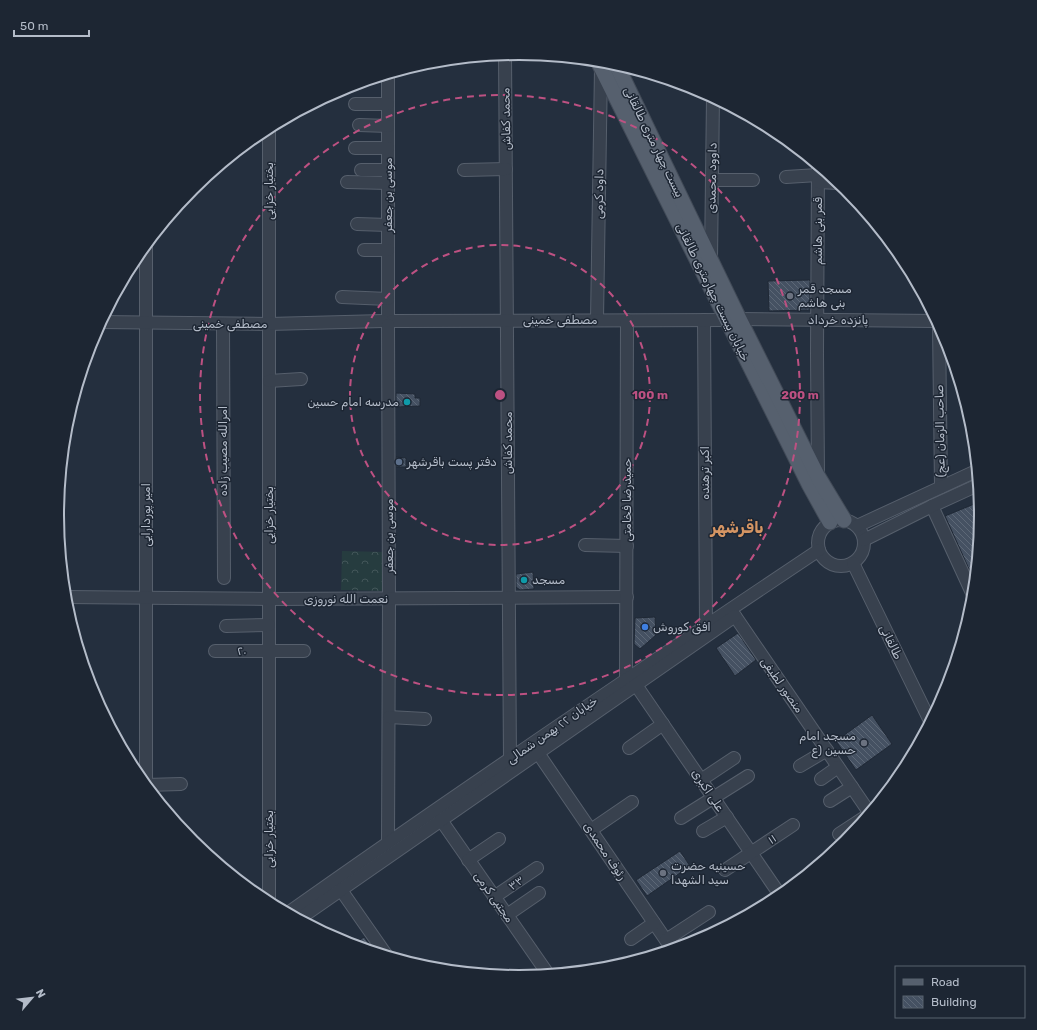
<svg xmlns="http://www.w3.org/2000/svg" width="1037" height="1030" font-family="Rubik,'Noto Sans Arabic',sans-serif">
<style>
.forest{fill:url(#forest-crowns)}
.building{fill:url(#building-back-hatch);stroke:#1f2835}
.lines{fill:none;stroke-linecap:round;stroke-linejoin:round}
.minor-casing{stroke:#565f6c;stroke-width:14}
.major-casing{stroke:#414a57;stroke-width:17}
.minor{stroke:#38414e;stroke-width:12}
.major{stroke:#56606e;stroke-width:15}
.ring{fill:none;stroke:#bd5182;stroke-width:2;stroke-dasharray:7 5}
.worship-dot{fill:#6b7280;stroke:#1d2633;stroke-width:1.5}
.culture-dot{fill:#0f9aa8;stroke:#1d2633;stroke-width:1.5}
.service-dot{fill:#5c6f8a;stroke:#1d2633;stroke-width:1.5}
.shop-dot{fill:#3f7fe0;stroke:#1d2633;stroke-width:1.5}
.labels{text-anchor:middle;stroke-width:3;stroke-linejoin:round;paint-order:stroke}
.street-label{font-size:12px;fill:#b4bcc9;stroke:#1d2633}
.poi-label{font-size:12px;fill:#b4bcc9;stroke:#1d2633;text-anchor:start}
.district-label{font-size:16px;font-weight:bold;fill:#d59563;stroke:#1d2633}
.rim{fill:none;stroke:#b4bcc9;stroke-width:2}
.centre{fill:#bd5182;stroke:#1d2633;stroke-width:2}
.ring-label{font-size:12px;text-anchor:middle;font-weight:bold;fill:#bd5182;stroke:#1d2633;stroke-width:3;stroke-linejoin:round;paint-order:stroke}
</style>
<defs>
<pattern id="forest-crowns" width="20" height="18" patternUnits="userSpaceOnUse"><rect width="20" height="18" fill="#263c3f"/><path d="M2 6a3 3 0 1 1 6 0M12 15a3 3 0 1 1 6 0" fill="none" stroke="#435659"/></pattern>
<pattern id="building-back-hatch" width="6" height="6" patternUnits="userSpaceOnUse"><rect width="6" height="6" fill="#455162"/><path d="M-1 5l2 2M0 0l6 6M5-1l2 2" fill="none" stroke="#5d6877"/></pattern>
</defs>
<rect width="100%" height="100%" fill="#242f3e"/>
<!-- forest -->
<polygon class="forest" points="342,551 385,552 385,591 341,590"/>
<!-- building -->
<g class="building">
<polygon points="810,280 810,310 769,311 768,281"/>
<polygon points="396,393 415,394 415,398 420,398 420,406 396,407"/>
<polygon points="396,457 406,458 406,467 396,467"/>
<polygon points="979,502 980,515 974,580 945,516"/>
<polygon points="533,572 534,589 520,590 516,587 516,574"/>
<polygon points="655,617 656,635 640,649 634,644 635,618"/>
<polygon points="738,633 756,660 735,676 716,648"/>
<polygon points="872,715 892,744 856,770 836,741"/>
<polygon points="680,851 690,866 647,896 636,880"/>
<polygon points="364,937 375,952 353,945"/>
</g>
<g class="lines">
<!-- minor casing -->
<g class="minor-casing">
<g id="minor">
<polyline points="505,54 510,760"/>
<polyline points="388,74 388,316"/>
<polyline points="355,104 388,104"/>
<polyline points="359,125 388,126"/>
<polyline points="269,127 269,903"/>
<polyline points="355,148 388,148"/>
<polyline points="818,166 817,354 818,475"/>
<polyline points="361,170 388,170"/>
<polyline points="464,170 506,169"/>
<polyline points="786,177 818,175"/>
<polyline points="712,180 753,180"/>
<polyline points="347,182 388,183"/>
<polyline points="818,182 838,183"/>
<polyline points="357,224 388,225"/>
<polyline points="146,244 146,786"/>
<polyline points="364,250 388,250"/>
<polyline points="711,259 713,97"/>
<polyline points="342,297 388,299"/>
<polyline points="739,319 936,321"/>
<polyline points="597,320 601,68"/>
<polyline points="704,320 706,626"/>
<polyline points="392,321 728,320"/>
<polyline points="100,322 269,324 383,321"/>
<polyline points="223,324 224,578"/>
<polyline points="388,325 389,599 388,842"/>
<polyline points="939,326 941,487"/>
<polyline points="269,381 301,379"/>
<polyline points="932,506 973,595"/>
<circle cx="841" cy="543" r="23"/>
<polyline points="857,526 976,471"/>
<polyline points="864,540 932,506 978,485"/>
<polyline points="585,545 627,546"/>
<polyline points="853,563 930,721"/>
<polyline points="65,597 269,599 627,597"/>
<polyline points="735,616 869,812"/>
<polyline points="226,626 269,625"/>
<polyline points="215,651 304,651"/>
<polyline points="626,679 627,320"/>
<polyline points="636,685 780,895"/>
<polyline points="389,717 425,719"/>
<polyline points="629,748 663,724"/>
<polyline points="538,753 672,949"/>
<polyline points="800,766 827,750"/>
<polyline points="821,779 838,767"/>
<polyline points="701,780 734,758"/>
<polyline points="146,785 181,784"/>
<polyline points="830,801 852,787"/>
<polyline points="681,818 748,776"/>
<polyline points="441,820 548,974"/>
<polyline points="591,830 632,802"/>
<polyline points="703,831 727,817"/>
<polyline points="839,834 865,817"/>
<polyline points="468,860 499,839"/>
<polyline points="725,870 793,825"/>
<polyline points="341,890 387,956"/>
<polyline points="494,897 537,868"/>
<path d="M 288,913 C 463,789 641,669 819,550"/>
<polyline points="507,915 539,893"/>
<polyline points="299,919 735,616"/>
<polyline points="631,939 654,923"/>
<polyline points="666,940 709,912"/>
</g>
</g>
<!-- major casing -->
<g class="major-casing">
<g id="major">
<polyline points="598,61 809,484 830,522"/>
<polyline points="616,64 739,319 818,477 844,520"/>
</g>
</g>
<!-- minor -->
<use href="#minor" class="minor"/>
<!-- major -->
<use href="#major" class="major"/>
</g>
<!-- distance rings -->
<g class="ring">
<circle cx="500" cy="395" r="150"/>
<circle cx="500" cy="395" r="300"/>
</g>
<!-- markers -->
<g class="worship-dot">
<circle cx="790" cy="296" r="4"/>
<circle cx="864" cy="743" r="4"/>
<circle cx="663" cy="873" r="4"/>
</g>
<g class="culture-dot">
<circle cx="407" cy="402" r="4"/>
<circle cx="524" cy="580" r="4"/>
</g>
<circle class="service-dot" cx="399" cy="462" r="4"/>
<circle class="shop-dot" cx="645" cy="627" r="4"/>
<g class="labels">
<!-- street labels -->
<g class="street-label">
<text transform="translate(506 119) rotate(-91)" y="4">محمد کفاش</text>
<text transform="translate(654 142) rotate(64)" y="4">بیست چهار متری طالقانی</text>
<text transform="translate(712 178) rotate(-89)" y="4">داوود محمدی</text>
<text transform="translate(269 191) rotate(-90)" y="4">بختیار خزایی</text>
<text transform="translate(599 194) rotate(-89)" y="4">داود کرمی</text>
<text transform="translate(388 195) rotate(-90)" y="4">موسی بن جعفر</text>
<text transform="translate(818 231) rotate(-90)" y="4">قمر بنی هاشم</text>
<text transform="translate(713 292) rotate(64)" y="4">خیابان بیست چهارمتری طالقانی</text>
<text x="560" y="324">مصطفی خمینی</text>
<text x="838" y="324">پانزده خرداد</text>
<text x="230" y="328">مصطفی خمینی</text>
<text transform="translate(940 431) rotate(-91)" y="4">صاحب الزمان (عج)</text>
<text transform="translate(508 443) rotate(-90)" y="4">محمد کفاش</text>
<text transform="translate(223 451) rotate(-90)" y="4">امرالله مصیب زاده</text>
<text transform="translate(705 473) rotate(-90)" y="4">اکبر ترهنده</text>
<text transform="translate(627 500) rotate(-90)" y="4">حمیدرضا فخامتی</text>
<text transform="translate(146 515) rotate(-90)" y="4">امیر پوردارایی</text>
<text transform="translate(269 515) rotate(-90)" y="4">بختیار خزایی</text>
<text transform="translate(389 536) rotate(-90)" y="4">موسی بن جعفر</text>
<text x="346" y="603">نعمت الله نوروزی</text>
<text transform="translate(891 642) rotate(64)" y="4">طالقانی</text>
<text transform="translate(242 651) rotate(-1)" y="4">۲۰</text>
<text transform="translate(782 685) rotate(55)" y="4">منصور لطیفی</text>
<text transform="translate(552 730) rotate(-35)" y="4">خیابان ۲۲ بهمن شمالی</text>
<text transform="translate(708 790) rotate(56)" y="4">علی اکبری</text>
<text transform="translate(269 839) rotate(-90)" y="4">بختیار خزایی</text>
<text transform="translate(772 839) rotate(-34)" y="4">۱۱</text>
<text transform="translate(605 851) rotate(56)" y="4">رئوف محمدی</text>
<text transform="translate(516 883) rotate(-34)" y="4">۳۳</text>
<text transform="translate(494 897) rotate(55)" y="4">مجتبی کرمی</text>
</g>
<!-- poi labels -->
<g class="poi-label">
<text x="798" y="293">مسجد قمر<tspan x="798" dy="14">بنی هاشم</tspan></text>
<text x="399" y="406" text-anchor="end">مدرسه امام حسین</text>
<text x="407" y="466">دفتر پست باقرشهر</text>
<text x="532" y="584">مسجد</text>
<text x="653" y="631">افق کوروش</text>
<text x="856" y="740" text-anchor="end">مسجد امام<tspan x="856" dy="14">حسین (ع</tspan></text>
<text x="671" y="870">حسینیه حضرت<tspan x="671" dy="14">سید الشهدا</tspan></text>
</g>
<!-- district labels -->
<g class="district-label">
<text x="737" y="533">باقرشهر</text>
</g>
</g>
<!-- crop -->
<path d="M0 0H1037V1030H0ZM64 515a455 455 0 1 1 910 0a455 455 0 1 1-910 0Z" fill="#1d2633" fill-rule="evenodd"/>
<path class="rim" d="M64 515a455 455 0 1 1 910 0a455 455 0 1 1-910 0Z"/>
<circle cx="500" cy="395" r="6" class="centre"/>
<g class="ring-label">
<text x="650" y="399">100 m</text>
<text x="800" y="399">200 m</text>
</g>
<!-- legend -->
<rect x="895" y="966" width="130" height="52" fill="#1d2633" stroke="#59626f"/>
<rect x="903" y="979" width="20" height="6" fill="#56606e" stroke="#59626f"/>
<text x="931" y="986" font-size="12" fill="#b4bcc9">Road</text>
<rect x="903" y="996" width="20" height="12" fill="url(#building-back-hatch)" stroke="#59626f"/>
<text x="931" y="1006" font-size="12" fill="#b4bcc9">Building</text>
<!-- north arrow -->
<g transform="translate(32 998) rotate(62)" stroke="#1d2633" stroke-width="3" paint-order="stroke">
<path d="M0-3L7 15L0 10L-7 15Z" fill="#b4bcc9"/>
<text y="-6" font-size="11" font-weight="bold" text-anchor="middle" fill="#b4bcc9">N</text>
</g>
<!-- scale -->
<path d="M14 30v6h75v-6" fill="none" stroke="#b4bcc9" stroke-width="2"/>
<text x="20" y="30" font-size="12" fill="#b4bcc9" stroke="#1d2633" stroke-width="3" paint-order="stroke">50 m</text>
</svg>
